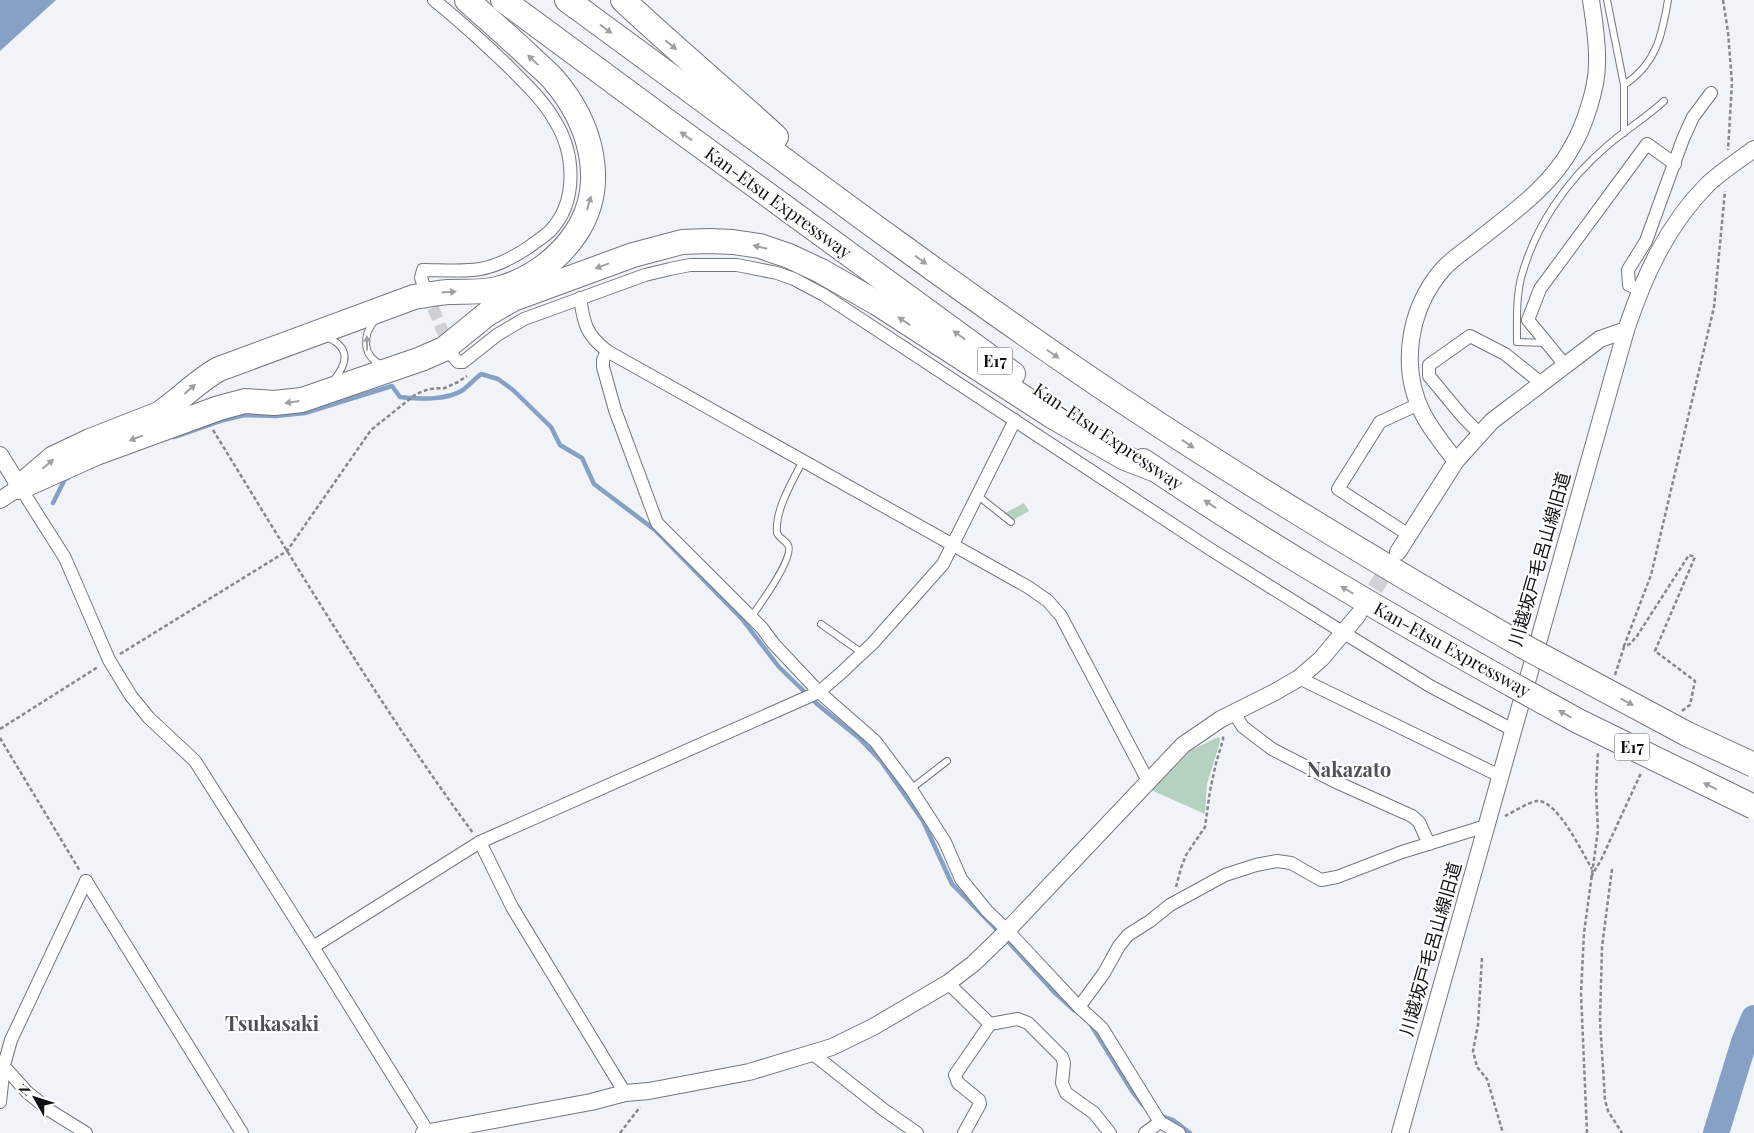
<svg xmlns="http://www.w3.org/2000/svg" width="1754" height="1133" font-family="'Playfair Display','Noto Sans JP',serif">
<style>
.green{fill:#b5d1bf}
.water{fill:#87a0c5}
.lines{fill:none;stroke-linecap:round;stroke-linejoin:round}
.stream{stroke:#87a0c5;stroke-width:4.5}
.river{stroke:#87a0c5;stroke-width:26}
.minor-tunnel{stroke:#ced2d6;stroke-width:12;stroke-dasharray:12 6;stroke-linecap:butt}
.tertiary-tunnel{stroke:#ced2d6;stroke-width:16;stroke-dasharray:16 8;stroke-linecap:butt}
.service-casing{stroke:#74777c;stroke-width:8}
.minor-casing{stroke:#74777c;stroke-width:14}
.tertiary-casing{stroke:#74777c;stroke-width:18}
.motorway-casing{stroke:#74777c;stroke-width:26}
.path{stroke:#85888c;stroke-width:2.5;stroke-dasharray:4 2.5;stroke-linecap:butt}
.service{stroke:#fff;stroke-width:6}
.minor{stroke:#fff;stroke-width:12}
.tertiary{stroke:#fff;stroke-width:16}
.motorway{stroke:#fff;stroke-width:24}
.motorway-bridge-casing{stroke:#74777c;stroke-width:26;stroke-linecap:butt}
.motorway-bridge{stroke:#fff;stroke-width:24}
.oneway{fill:#9fa0a1}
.labels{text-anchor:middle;stroke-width:4.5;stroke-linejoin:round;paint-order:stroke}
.shield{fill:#fff;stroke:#58585a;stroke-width:1}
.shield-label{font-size:16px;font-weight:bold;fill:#101113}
.street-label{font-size:18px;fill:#101113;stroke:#fff}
.quarter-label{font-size:20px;font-weight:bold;fill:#4e5155;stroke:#fff}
</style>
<rect width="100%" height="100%" fill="#f0f4f9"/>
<!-- green -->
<g class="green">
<polygon points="1024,503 1029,511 1013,520 1005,513"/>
<polygon points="1218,737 1220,738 1220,742 1207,784 1205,814 1151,790 1190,751"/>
</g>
<!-- water -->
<polygon class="water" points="0,0 56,0 0,51"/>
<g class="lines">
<!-- stream -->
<g class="stream">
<path d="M 174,437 L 220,421 L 244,415 L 276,416 L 305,413 L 392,386 L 400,397 C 419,399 446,401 463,390 C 469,385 475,379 481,374 L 498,379 L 513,390 L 551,427 L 560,445 L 582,458 L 594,484 L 655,530 L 742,619 L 779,667 L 817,704 L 859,738 L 881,761 L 923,821 L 952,884 L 1000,933"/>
<polyline points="53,503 65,479 68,478"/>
<polyline points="1005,938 1054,992 1074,1010"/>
<polyline points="1091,1025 1132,1091 1143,1105"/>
<polyline points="1159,1115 1173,1120 1190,1133"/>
</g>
<!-- river -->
<polyline class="river" points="1716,1133 1744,1042 1754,1018"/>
<!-- minor-tunnel -->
<polyline class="minor-tunnel" points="426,291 450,349"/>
<!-- tertiary-tunnel -->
<polyline class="tertiary-tunnel" points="1362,609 1393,560"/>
<!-- service casing -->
<g class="service-casing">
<g id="service">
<polyline points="1607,0 1624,85 1624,133"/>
<path d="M 1624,85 C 1656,64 1662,36 1668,0"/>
<path d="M 375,320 C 362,336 362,356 382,365"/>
<path d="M 326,337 C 351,347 348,363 333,381"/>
<path d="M 1546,343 L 1517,342 C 1517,321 1516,299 1521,278 C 1535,226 1567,180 1607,146 C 1625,130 1646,118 1664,101"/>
<polyline points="977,495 1011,522"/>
<path d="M 751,617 C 759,606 795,557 788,545 C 785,540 779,538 777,533 C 775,509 792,483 802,462"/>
<polyline points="821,624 862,653"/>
<polyline points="911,789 947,761"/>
</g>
</g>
<!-- minor casing -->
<g class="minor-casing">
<g id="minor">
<path d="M 424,286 L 421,278 L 423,270 C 441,270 462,272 480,269 C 498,266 514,257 529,247 C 535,242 544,237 550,231 C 578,202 575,153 555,121 C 543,100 525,83 508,66 C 484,43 460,21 434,0"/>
<polyline points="1640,290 1629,285 1628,270 1646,241 1683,139 1693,117 1711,93"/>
<path d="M 580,298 C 584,325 586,334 607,351 L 1028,587 L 1048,601 L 1061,616 L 1148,781"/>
<polyline points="607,351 603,360 603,367 615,410 657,523 762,628 773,643 819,692 875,741 911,789 945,842 961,879 987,911 1007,930 1079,1007 1102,1028 1160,1122 1179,1133"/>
<polyline points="452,355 458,362 463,362 497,335 524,319 645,275 670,269 690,265 737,265 777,273 794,279 824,295 1210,549 1344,633 1430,686 1513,730"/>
<polyline points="1565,365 1528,320 1540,289 1647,144 1675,164"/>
<polyline points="1480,434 1463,417 1429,376 1429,365 1470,336 1505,354 1541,383"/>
<polyline points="20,487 65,558 109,660 131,696 149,718 195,761 313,947 428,1132"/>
<polyline points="1409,535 1338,489 1380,422 1419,404"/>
<polyline points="1299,678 1500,776"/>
<polyline points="1234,713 1243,727 1272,749 1334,781 1412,816 1419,822 1429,844"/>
<polyline points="480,842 512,907 625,1093"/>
<polyline points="86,881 242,1133"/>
<polyline points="313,947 480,842 819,692 840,674 873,643 943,564 1015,420"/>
<polyline points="948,983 990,1024 1018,1019 1028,1023 1062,1057 1064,1063 1062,1083 1066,1093 1094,1113 1110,1133"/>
<polyline points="1079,1007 1104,973 1119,946 1128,935 1150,921 1170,905 1225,875 1256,865 1277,861 1291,863 1321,880 1337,877 1402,852 1486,826"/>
<polyline points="813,1054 884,1110 917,1133"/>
<polyline points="0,1062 27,1092 49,1110 86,1133"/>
<polyline points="0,1102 4,1065 11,1040 86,881"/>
<polyline points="964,1133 980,1104 979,1100 958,1083 955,1075 990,1024"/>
<polyline points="1145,1133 1160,1122"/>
</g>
</g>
<!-- tertiary casing -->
<g class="tertiary-casing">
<g id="tertiary">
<polyline points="0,455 20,487 0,500"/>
<path d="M 1456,461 C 1444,446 1432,431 1423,414 C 1399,367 1409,308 1443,269 C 1451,260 1463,252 1472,245 C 1508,216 1550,188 1572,147 C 1584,127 1597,88 1597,64 C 1598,43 1594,21 1591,0"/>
<polyline points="1398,552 1456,461 1492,421 1600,339 1626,330"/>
<polyline points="424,1133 591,1102 625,1093 649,1091 749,1072 832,1047 873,1027 948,983 973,964 999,939 1183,745 1221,719 1275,692 1299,678 1321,659 1358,615"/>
<path d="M 1400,1133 L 1626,330 C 1644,276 1667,225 1708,184 C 1722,171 1739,160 1754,149"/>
</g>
</g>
<!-- motorway casing -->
<g class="motorway-casing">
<g id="motorway">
<path d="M 467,0 C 488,19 509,37 529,56 C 537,64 546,71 554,80 C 590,122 609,183 576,233 C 558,260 529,281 497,289 C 481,293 464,291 448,292 C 437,293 425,295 414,297 L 219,369 C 197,381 180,400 159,414 L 90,441 L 54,458 L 20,487 L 96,453 L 219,408 L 245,401 L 274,403 L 302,400 L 421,359 L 444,349 L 487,314 L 513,299 L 633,255 L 682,242 L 709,241 L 733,242 L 760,246 L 789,256 L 821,271 L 877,303 L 1052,416 L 1125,458 L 1156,470"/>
<polyline points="503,0 660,116 1013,374"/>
<path d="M 567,0 C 736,123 902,250 1074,368 C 1220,468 1370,558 1523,646"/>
<path d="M 623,0 C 673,47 726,91 776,137"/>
<path d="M 1143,461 C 1262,542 1386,614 1511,684"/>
</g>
</g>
<!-- path -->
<g class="path">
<polyline points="1723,0 1728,32 1732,83 1728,150"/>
<path d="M 213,430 C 296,565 379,705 473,833"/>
<polyline points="120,654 287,551 371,430 416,394 429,389 445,388 458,382 467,376"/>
<polyline points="1615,675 1624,647"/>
<polyline points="1682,711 1690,705 1695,681 1655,651 1695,557 1689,555 1637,636 1630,644 1624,646 1651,575 1714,307 1725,191"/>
<polyline points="0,729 98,667"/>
<polyline points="0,738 80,871"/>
<path d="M 1505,816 C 1513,812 1529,802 1537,801 C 1557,799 1583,854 1592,869"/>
<polyline points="1612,869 1602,947 1600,1021 1605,1100 1608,1111 1622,1133"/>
<polyline points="1591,877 1601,860 1641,773"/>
<polyline points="1176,887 1181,868 1186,855 1205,827 1210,791 1216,763 1223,740 1223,735"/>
<polyline points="1482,958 1478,1025 1473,1051 1477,1067 1487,1079 1503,1133"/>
<polyline points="620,1133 640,1107"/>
<polyline points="1587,1133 1581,993 1584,933 1598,830 1596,791 1598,751"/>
</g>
<!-- service -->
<use href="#service" class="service"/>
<!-- minor -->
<use href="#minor" class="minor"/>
<!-- tertiary -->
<use href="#tertiary" class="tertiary"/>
<!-- motorway -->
<use href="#motorway" class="motorway"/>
<!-- motorway-bridge casing -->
<g class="motorway-bridge-casing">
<g id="motorway-bridge">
<polyline points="1523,646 1687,734 1754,765"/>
<polyline points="1511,684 1578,721 1754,807"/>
</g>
</g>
<!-- motorway-bridge -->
<use href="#motorway-bridge" class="motorway-bridge"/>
</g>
<!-- one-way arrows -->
<defs><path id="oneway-solid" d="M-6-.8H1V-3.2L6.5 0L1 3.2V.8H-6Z" transform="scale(1.25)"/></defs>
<g class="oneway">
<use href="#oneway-solid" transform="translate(606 29) rotate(36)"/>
<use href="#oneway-solid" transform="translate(671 45) rotate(40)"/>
<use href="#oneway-solid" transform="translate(533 60) rotate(-137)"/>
<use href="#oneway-solid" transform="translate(686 136) rotate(-144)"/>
<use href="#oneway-solid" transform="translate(589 203) rotate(-74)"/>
<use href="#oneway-solid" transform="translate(760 247) rotate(-166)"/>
<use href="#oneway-solid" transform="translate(921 260) rotate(36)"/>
<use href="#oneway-solid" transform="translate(602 266) rotate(160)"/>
<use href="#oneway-solid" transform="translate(449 292) rotate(-4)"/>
<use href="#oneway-solid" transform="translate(904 321) rotate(-147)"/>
<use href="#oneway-solid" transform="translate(959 335) rotate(-144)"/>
<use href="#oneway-solid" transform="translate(367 343) rotate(-91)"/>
<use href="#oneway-solid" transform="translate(1053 354) rotate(35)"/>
<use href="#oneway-solid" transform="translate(190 389) rotate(-41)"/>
<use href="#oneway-solid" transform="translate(292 402) rotate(172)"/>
<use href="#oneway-solid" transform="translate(136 438) rotate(159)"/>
<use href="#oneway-solid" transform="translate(1188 444) rotate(34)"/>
<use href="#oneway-solid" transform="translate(48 464) rotate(-40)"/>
<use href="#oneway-solid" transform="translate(1210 504) rotate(-147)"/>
<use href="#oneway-solid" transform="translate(1347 590) rotate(-150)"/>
<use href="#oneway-solid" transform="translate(1627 702) rotate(28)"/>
<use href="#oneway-solid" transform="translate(1565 714) rotate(-151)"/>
<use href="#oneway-solid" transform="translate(1710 786) rotate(-154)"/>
</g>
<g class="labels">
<!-- shield labels -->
<g class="shield">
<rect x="977.5" y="347.5" width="35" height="27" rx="4"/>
<rect x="1614.5" y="733.5" width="35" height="27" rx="4"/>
</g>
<g class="shield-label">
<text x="995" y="367">E17</text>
<text x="1632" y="753">E17</text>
</g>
<!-- street labels -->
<g class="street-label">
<text transform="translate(778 203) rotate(36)" y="6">Kan-Etsu Expressway</text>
<text transform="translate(1108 437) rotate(34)" y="6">Kan-Etsu Expressway</text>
<text transform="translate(1540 559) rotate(-74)" y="6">川越坂戸毛呂山線旧道</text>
<text transform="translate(1452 650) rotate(29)" y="6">Kan-Etsu Expressway</text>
<text transform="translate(1431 949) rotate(-74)" y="6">川越坂戸毛呂山線旧道</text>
</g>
<!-- quarter labels -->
<g class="quarter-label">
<text x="1349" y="777">Nakazato</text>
<text x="272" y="1031">Tsukasaki</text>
</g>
</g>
<!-- north arrow -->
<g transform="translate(35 1098) rotate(309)" stroke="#ffffff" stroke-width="4" paint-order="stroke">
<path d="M0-4L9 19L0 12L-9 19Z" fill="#101113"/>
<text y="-8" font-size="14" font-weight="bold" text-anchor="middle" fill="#101113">N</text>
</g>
</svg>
